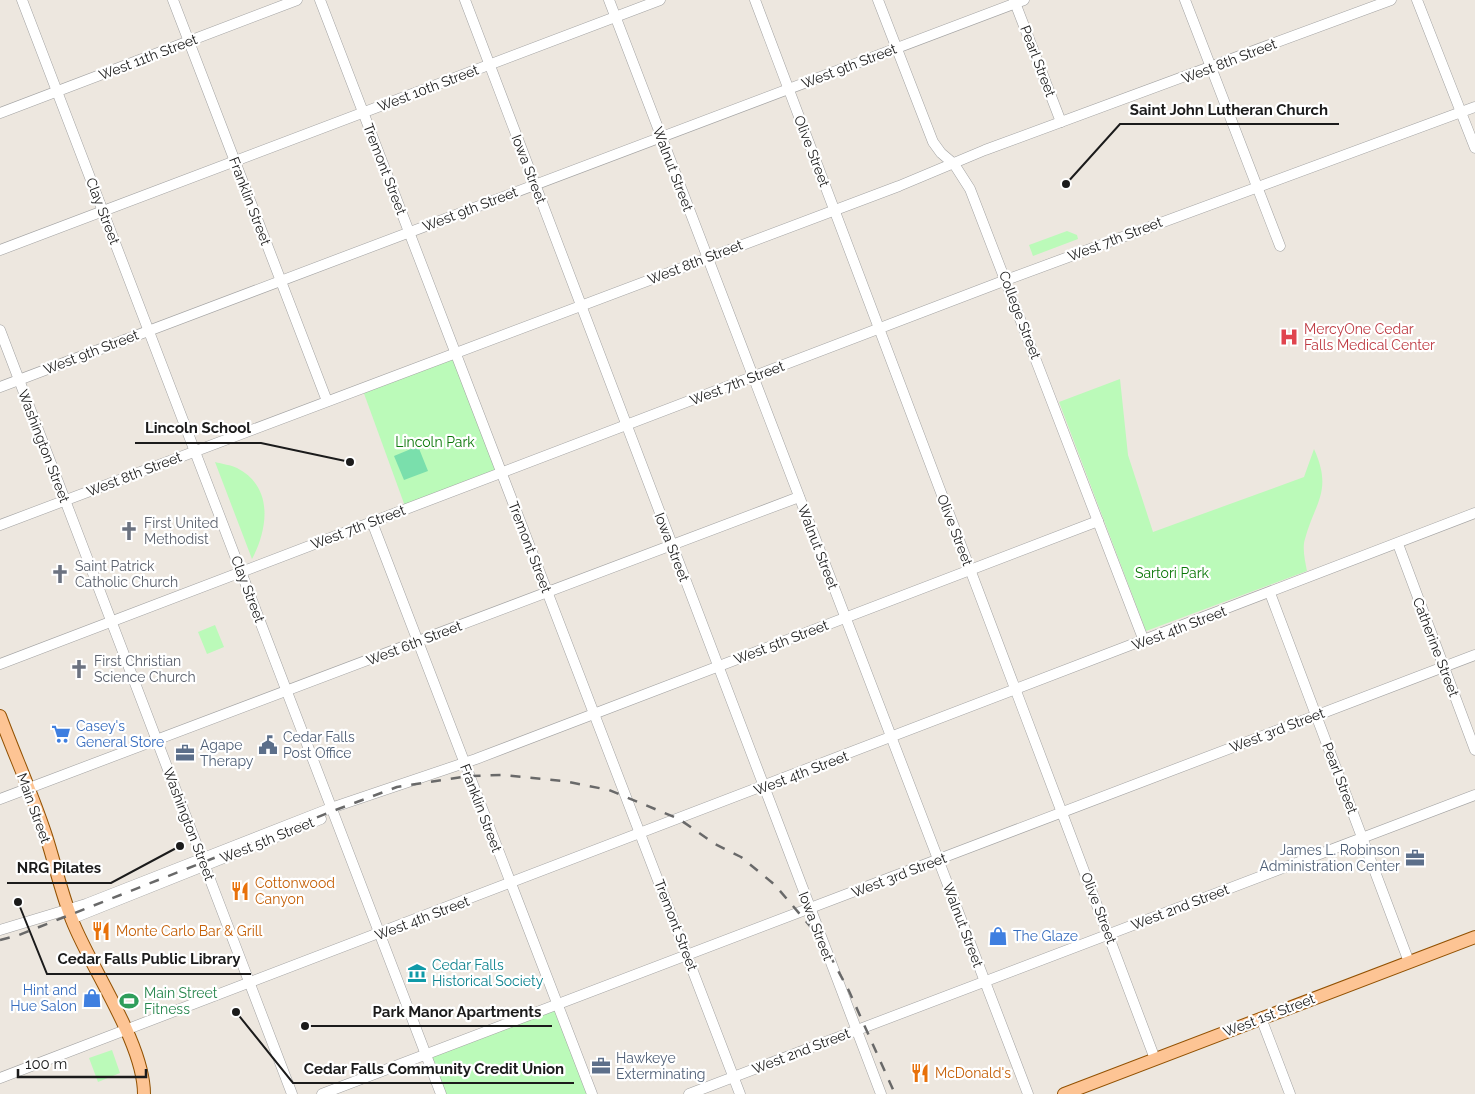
<svg xmlns="http://www.w3.org/2000/svg" width="1475" height="1094" font-family="Raleway,sans-serif">
<style>
.park{fill:#bbfab9}
.pitch{fill:#7adfac}
.lines{fill:none;stroke-linecap:round;stroke-linejoin:round}
.minor-casing{stroke:#a2a2a2;stroke-width:11}
.major-casing{stroke:#915000;stroke-width:14}
.minor{stroke:#fff;stroke-width:10}
.major{stroke:#fdc494;stroke-width:12}
.rail{stroke:#696969;stroke-width:2.5;stroke-dasharray:10 10;stroke-linecap:butt}
.labels{text-anchor:middle;stroke-width:4.5;stroke-linejoin:round;paint-order:stroke}
.street-label{font-size:14px;fill:#1b1b1b;stroke:#fff}
.health-label{font-size:14px;fill:#be3a42;stroke:#fff;text-anchor:start}
.park-label{font-size:14px;fill:#0c7809;stroke:#fff}
.worship-label{font-size:14px;fill:#5b616d;stroke:#fff;text-anchor:start}
.shop-label{font-size:14px;fill:#366cbe;stroke:#fff;text-anchor:start}
.service-label{font-size:14px;fill:#4e5e75;stroke:#fff;text-anchor:start}
.food-label{font-size:14px;fill:#c56008;stroke:#fff;text-anchor:start}
.culture-label{font-size:14px;fill:#0d838f;stroke:#fff;text-anchor:start}
.leisure-label{font-size:14px;fill:#27864d;stroke:#fff;text-anchor:start}
.leader{fill:none;stroke:#1b1b1b;stroke-width:2}
.callout-dot{fill:#1b1b1b;stroke:#fff;stroke-width:2}
.callout-label{font-size:15px;text-anchor:middle;font-weight:bold;fill:#1b1b1b;stroke:#fff;stroke-width:4.5;stroke-linejoin:round;paint-order:stroke}
</style>
<rect width="100%" height="100%" fill="#ede7df"/>
<!-- park -->
<g class="park">
<polygon points="1067,231 1077,235 1078,239 1033,256 1029,245"/>
<polygon points="456,353 502,472 406,509 362,388"/>
<path d="M 1120,379 L 1128,455 L 1153,532 L 1304,477 L 1314,449 C 1333,491 1315,502 1305,539 C 1302,548 1305,561 1307,571 L 1146,631 L 1059,402 Z"/>
<path d="M 215,462 C 222,464 231,465 237,468 C 274,487 268,529 252,559 Z"/>
<polygon points="215,625 224,647 207,654 198,632"/>
<polygon points="557,1005 592,1094 441,1094 426,1054"/>
<polygon points="112,1050 120,1073 98,1082 89,1058"/>
</g>
<!-- pitch -->
<polygon class="pitch" points="418,446 428,471 404,480 394,456"/>
<g class="lines">
<!-- minor casing -->
<g class="minor-casing">
<g id="minor">
<polyline points="22,0 441,1094"/>
<polyline points="173,0 327,401"/>
<polyline points="320,0 740,1094"/>
<polyline points="465,0 881,1094"/>
<polyline points="609,0 1028,1094"/>
<polyline points="755,0 1155,1059"/>
<polyline points="878,0 933,142 941,153 954,164 970,189 1144,641"/>
<polyline points="1014,0 1061,122"/>
<polyline points="1185,0 1280,246"/>
<polyline points="1417,0 1475,148"/>
<polyline points="0,113 297,0"/>
<polyline points="0,250 660,0"/>
<polyline points="0,330 292,1094"/>
<polyline points="0,387 1024,0"/>
<polyline points="372,522 592,1094"/>
<polyline points="0,525 899,186 985,150 1391,0"/>
<polyline points="1398,544 1475,750"/>
<polyline points="1270,593 1409,962"/>
<polyline points="0,664 1006,280 1475,107"/>
<polyline points="0,799 799,497"/>
<polyline points="71,919 321,819"/>
<polyline points="0,930 86,904 331,808 476,759 1098,521"/>
<polyline points="1261,1018 1290,1094"/>
<polyline points="0,1078 1475,513"/>
<polyline points="322,1094 1475,655"/>
<polyline points="689,1094 1475,795"/>
</g>
</g>
<!-- major casing -->
<g class="major-casing">
<g id="major">
<path d="M 0,716 C 15,756 33,796 46,836 C 55,864 61,892 72,920 C 91,969 144,1043 144,1094"/>
<polyline points="1064,1094 1475,937"/>
</g>
</g>
<!-- minor -->
<use href="#minor" class="minor"/>
<!-- major -->
<use href="#major" class="major"/>
<!-- rail -->
<polyline class="rail" points="0,940 19,935 333,811 397,787 469,776 503,775 564,781 609,790 679,819 715,844 741,857 775,885 821,939 849,991 895,1094"/>
</g>
<!-- icons -->
<defs>
<g id="hospital-bare" transform="scale(1.5)"><path d="M-5-5h3v3.5h4V-5h3V5h-3V1.5h-4V5h-3Z" fill="#e0444e" stroke="#fff" stroke-width="2.5" paint-order="stroke"/></g>
<g id="church-bare" transform="scale(1.5)"><path d="M-1.2-6h2.4v3.5h3.3v2.4h-3.3V6h-2.4V-.1h-3.3v-2.4h3.3Z" fill="#6b7280" stroke="#fff" stroke-width="2.5" paint-order="stroke"/></g>
<g id="supermarket-bare" transform="scale(1.5)"><path d="M-6-5.5h2.5l.6 2H6L4.5 2H-2.5L-4.4-4H-6ZM-1.5 3.2a1.3 1.3 0 1 0 .1 0ZM3 3.2a1.3 1.3 0 1 0 .1 0Z" fill="#3f7fe0" stroke="#fff" stroke-width="2.5" paint-order="stroke"/></g>
<g id="civic-bare" transform="scale(1.5)"><path d="M-.6-6.5H3V-4.5H.6V-3L4-1V1h2V6H-6V1h2V-1L-.6-3ZM-1.2 2.5V6h2.4V2.5Z" fill="#5c6f8a" stroke="#fff" stroke-width="2.5" paint-order="stroke"/></g>
<g id="office-bare" transform="scale(1.5)"><path d="M-6-3h4V-5.5h4V-3h4V5H-6ZM-1-4.5V-3h2v-1.5ZM-6 0V1H6V0Z" fill="#5c6f8a" stroke="#fff" stroke-width="2.5" paint-order="stroke"/></g>
<g id="restaurant-bare" transform="scale(1.5)"><path d="M-5-6h1v4h1v-4h1v4h1v-4h1v5L-1.5 .5V6h-2V.5L-5-1ZM5-6V6H3V1.5H1.5Q1.5-4 5-6Z" fill="#e8710a" stroke="#fff" stroke-width="2.5" paint-order="stroke"/></g>
<g id="shop-bare" transform="scale(1.5)"><path d="M-5-2.5h2.3a2.7 3.5 0 0 1 5.4 0H5L5.5 6h-11ZM-1.5-2.5h3a1.5 2.3 0 0 0-3 0Z" fill="#3f7fe0" stroke="#fff" stroke-width="2.5" paint-order="stroke"/></g>
<g id="museum-bare" transform="scale(1.5)"><path d="M0-6L6-3V-2H-6V-3ZM-5-1h2V3h-2ZM-1-1h2V3h-2ZM3-1h2V3H3ZM-6 4H6V6H-6Z" fill="#0f9aa8" stroke="#fff" stroke-width="2.5" paint-order="stroke"/></g>
<g id="stadium-bare" transform="scale(1.5)"><path d="M0-5a6.5 5 0 1 0 0 10a6.5 5 0 1 0 0-10ZM-3.5-1.8h7v3.6h-7Z" fill="#2e9e5b" stroke="#fff" stroke-width="2.5" paint-order="stroke"/></g>
</defs>
<g fill-rule="evenodd">
<use href="#hospital-bare" x="1289" y="337"/>
<use href="#church-bare" x="129" y="531"/>
<use href="#church-bare" x="60" y="574"/>
<use href="#church-bare" x="79" y="669"/>
<use href="#supermarket-bare" x="61" y="734"/>
<use href="#civic-bare" x="268" y="745"/>
<use href="#office-bare" x="185" y="753"/>
<use href="#office-bare" x="1415" y="858"/>
<use href="#restaurant-bare" x="240" y="891"/>
<use href="#restaurant-bare" x="101" y="931"/>
<use href="#shop-bare" x="998" y="936"/>
<use href="#museum-bare" x="417" y="973"/>
<use href="#shop-bare" x="92" y="998"/>
<use href="#stadium-bare" x="129" y="1001"/>
<use href="#office-bare" x="601" y="1066"/>
<use href="#restaurant-bare" x="920" y="1073"/>
</g>
<g class="labels">
<!-- street labels -->
<g class="street-label">
<text transform="translate(148 57) rotate(-21)" y="5">West 11th Street</text>
<text transform="translate(1038 61) rotate(69)" y="5">Pearl Street</text>
<text transform="translate(1229 61) rotate(-21)" y="5">West 8th Street</text>
<text transform="translate(849 66) rotate(-21)" y="5">West 9th Street</text>
<text transform="translate(428 88) rotate(-21)" y="5">West 10th Street</text>
<text transform="translate(812 151) rotate(69)" y="5">Olive Street</text>
<text transform="translate(385 169) rotate(69)" y="5">Tremont Street</text>
<text transform="translate(529 169) rotate(69)" y="5">Iowa Street</text>
<text transform="translate(673 169) rotate(69)" y="5">Walnut Street</text>
<text transform="translate(250 201) rotate(69)" y="5">Franklin Street</text>
<text transform="translate(470 209) rotate(-21)" y="5">West 9th Street</text>
<text transform="translate(103 211) rotate(69)" y="5">Clay Street</text>
<text transform="translate(1115 239) rotate(-21)" y="5">West 7th Street</text>
<text transform="translate(695 262) rotate(-21)" y="5">West 8th Street</text>
<text transform="translate(1020 315) rotate(69)" y="5">College Street</text>
<text transform="translate(91 352) rotate(-21)" y="5">West 9th Street</text>
<text transform="translate(737 383) rotate(-21)" y="5">West 7th Street</text>
<text transform="translate(44 446) rotate(69)" y="5">Washington Street</text>
<text transform="translate(134 474) rotate(-21)" y="5">West 8th Street</text>
<text transform="translate(358 527) rotate(-21)" y="5">West 7th Street</text>
<text transform="translate(955 530) rotate(69)" y="5">Olive Street</text>
<text transform="translate(530 547) rotate(69)" y="5">Tremont Street</text>
<text transform="translate(672 547) rotate(69)" y="5">Iowa Street</text>
<text transform="translate(818 547) rotate(69)" y="5">Walnut Street</text>
<text transform="translate(248 589) rotate(69)" y="5">Clay Street</text>
<text transform="translate(1179 628) rotate(-21)" y="5">West 4th Street</text>
<text transform="translate(781 642) rotate(-21)" y="5">West 5th Street</text>
<text transform="translate(414 643) rotate(-21)" y="5">West 6th Street</text>
<text transform="translate(1436 647) rotate(69)" y="5">Catherine Street</text>
<text transform="translate(1277 730) rotate(-21)" y="5">West 3rd Street</text>
<text transform="translate(801 773) rotate(-21)" y="5">West 4th Street</text>
<text transform="translate(1340 778) rotate(69)" y="5">Pearl Street</text>
<text transform="translate(34 808) rotate(70)" y="5">Main Street</text>
<text transform="translate(481 808) rotate(69)" y="5">Franklin Street</text>
<text transform="translate(189 824) rotate(69)" y="5">Washington Street</text>
<text transform="translate(267 840) rotate(-22)" y="5">West 5th Street</text>
<text transform="translate(899 875) rotate(-21)" y="5">West 3rd Street</text>
<text transform="translate(1180 907) rotate(-21)" y="5">West 2nd Street</text>
<text transform="translate(1099 908) rotate(69)" y="5">Olive Street</text>
<text transform="translate(422 918) rotate(-21)" y="5">West 4th Street</text>
<text transform="translate(676 925) rotate(69)" y="5">Tremont Street</text>
<text transform="translate(963 925) rotate(69)" y="5">Walnut Street</text>
<text transform="translate(816 926) rotate(69)" y="5">Iowa Street</text>
<text transform="translate(1269 1015) rotate(-21)" y="5">West 1st Street</text>
<text transform="translate(801 1051) rotate(-21)" y="5">West 2nd Street</text>
</g>
<!-- health labels -->
<g class="health-label">
<text x="1304" y="334">MercyOne Cedar<tspan x="1304" dy="16">Falls Medical Center</tspan></text>
</g>
<!-- park labels -->
<g class="park-label">
<text x="435" y="447">Lincoln Park</text>
<text x="1172" y="578">Sartori Park</text>
</g>
<!-- worship labels -->
<g class="worship-label">
<text x="144" y="528">First United<tspan x="144" dy="16">Methodist</tspan></text>
<text x="75" y="571">Saint Patrick<tspan x="75" dy="16">Catholic Church</tspan></text>
<text x="94" y="666">First Christian<tspan x="94" dy="16">Science Church</tspan></text>
</g>
<!-- shop labels -->
<g class="shop-label">
<text x="76" y="731">Casey's<tspan x="76" dy="16">General Store</tspan></text>
<text x="1013" y="941">The Glaze</text>
<text x="77" y="995" text-anchor="end">Hint and<tspan x="77" dy="16">Hue Salon</tspan></text>
</g>
<!-- service labels -->
<g class="service-label">
<text x="283" y="742">Cedar Falls<tspan x="283" dy="16">Post Office</tspan></text>
<text x="200" y="750">Agape<tspan x="200" dy="16">Therapy</tspan></text>
<text x="1400" y="855" text-anchor="end">James L. Robinson<tspan x="1400" dy="16">Administration Center</tspan></text>
<text x="616" y="1063">Hawkeye<tspan x="616" dy="16">Exterminating</tspan></text>
</g>
<!-- food labels -->
<g class="food-label">
<text x="255" y="888">Cottonwood<tspan x="255" dy="16">Canyon</tspan></text>
<text x="116" y="936">Monte Carlo Bar &amp; Grill</text>
<text x="935" y="1078">McDonald's</text>
</g>
<!-- culture labels -->
<g class="culture-label">
<text x="432" y="970">Cedar Falls<tspan x="432" dy="16">Historical Society</tspan></text>
</g>
<!-- leisure labels -->
<g class="leisure-label">
<text x="144" y="998">Main Street<tspan x="144" dy="16">Fitness</tspan></text>
</g>
</g>
<!-- callouts -->
<path class="leader" d="M1066 184L1120 124H1339M350 462L261 443H135M180 846L111 883H7M18 902L47 974H251M305 1026L362 1026H552M236 1012L293 1083H574"/>
<g class="callout-dot">
<circle cx="1066" cy="184" r="5"/>
<circle cx="350" cy="462" r="5"/>
<circle cx="180" cy="846" r="5"/>
<circle cx="18" cy="902" r="5"/>
<circle cx="305" cy="1026" r="5"/>
<circle cx="236" cy="1012" r="5"/>
</g>
<g class="callout-label">
<text x="1229" y="115">Saint John Lutheran Church</text>
<text x="198" y="433">Lincoln School</text>
<text x="59" y="873">NRG Pilates</text>
<text x="149" y="964">Cedar Falls Public Library</text>
<text x="457" y="1017">Park Manor Apartments</text>
<text x="434" y="1074">Cedar Falls Community Credit Union</text>
</g>
<!-- scale -->
<path d="M18 1069v8h128v-8" fill="none" stroke="#1b1b1b" stroke-width="2.5"/>
<text x="25" y="1069" font-size="15" fill="#1b1b1b" stroke="#ffffff" stroke-width="4" paint-order="stroke">100 m</text>
</svg>
